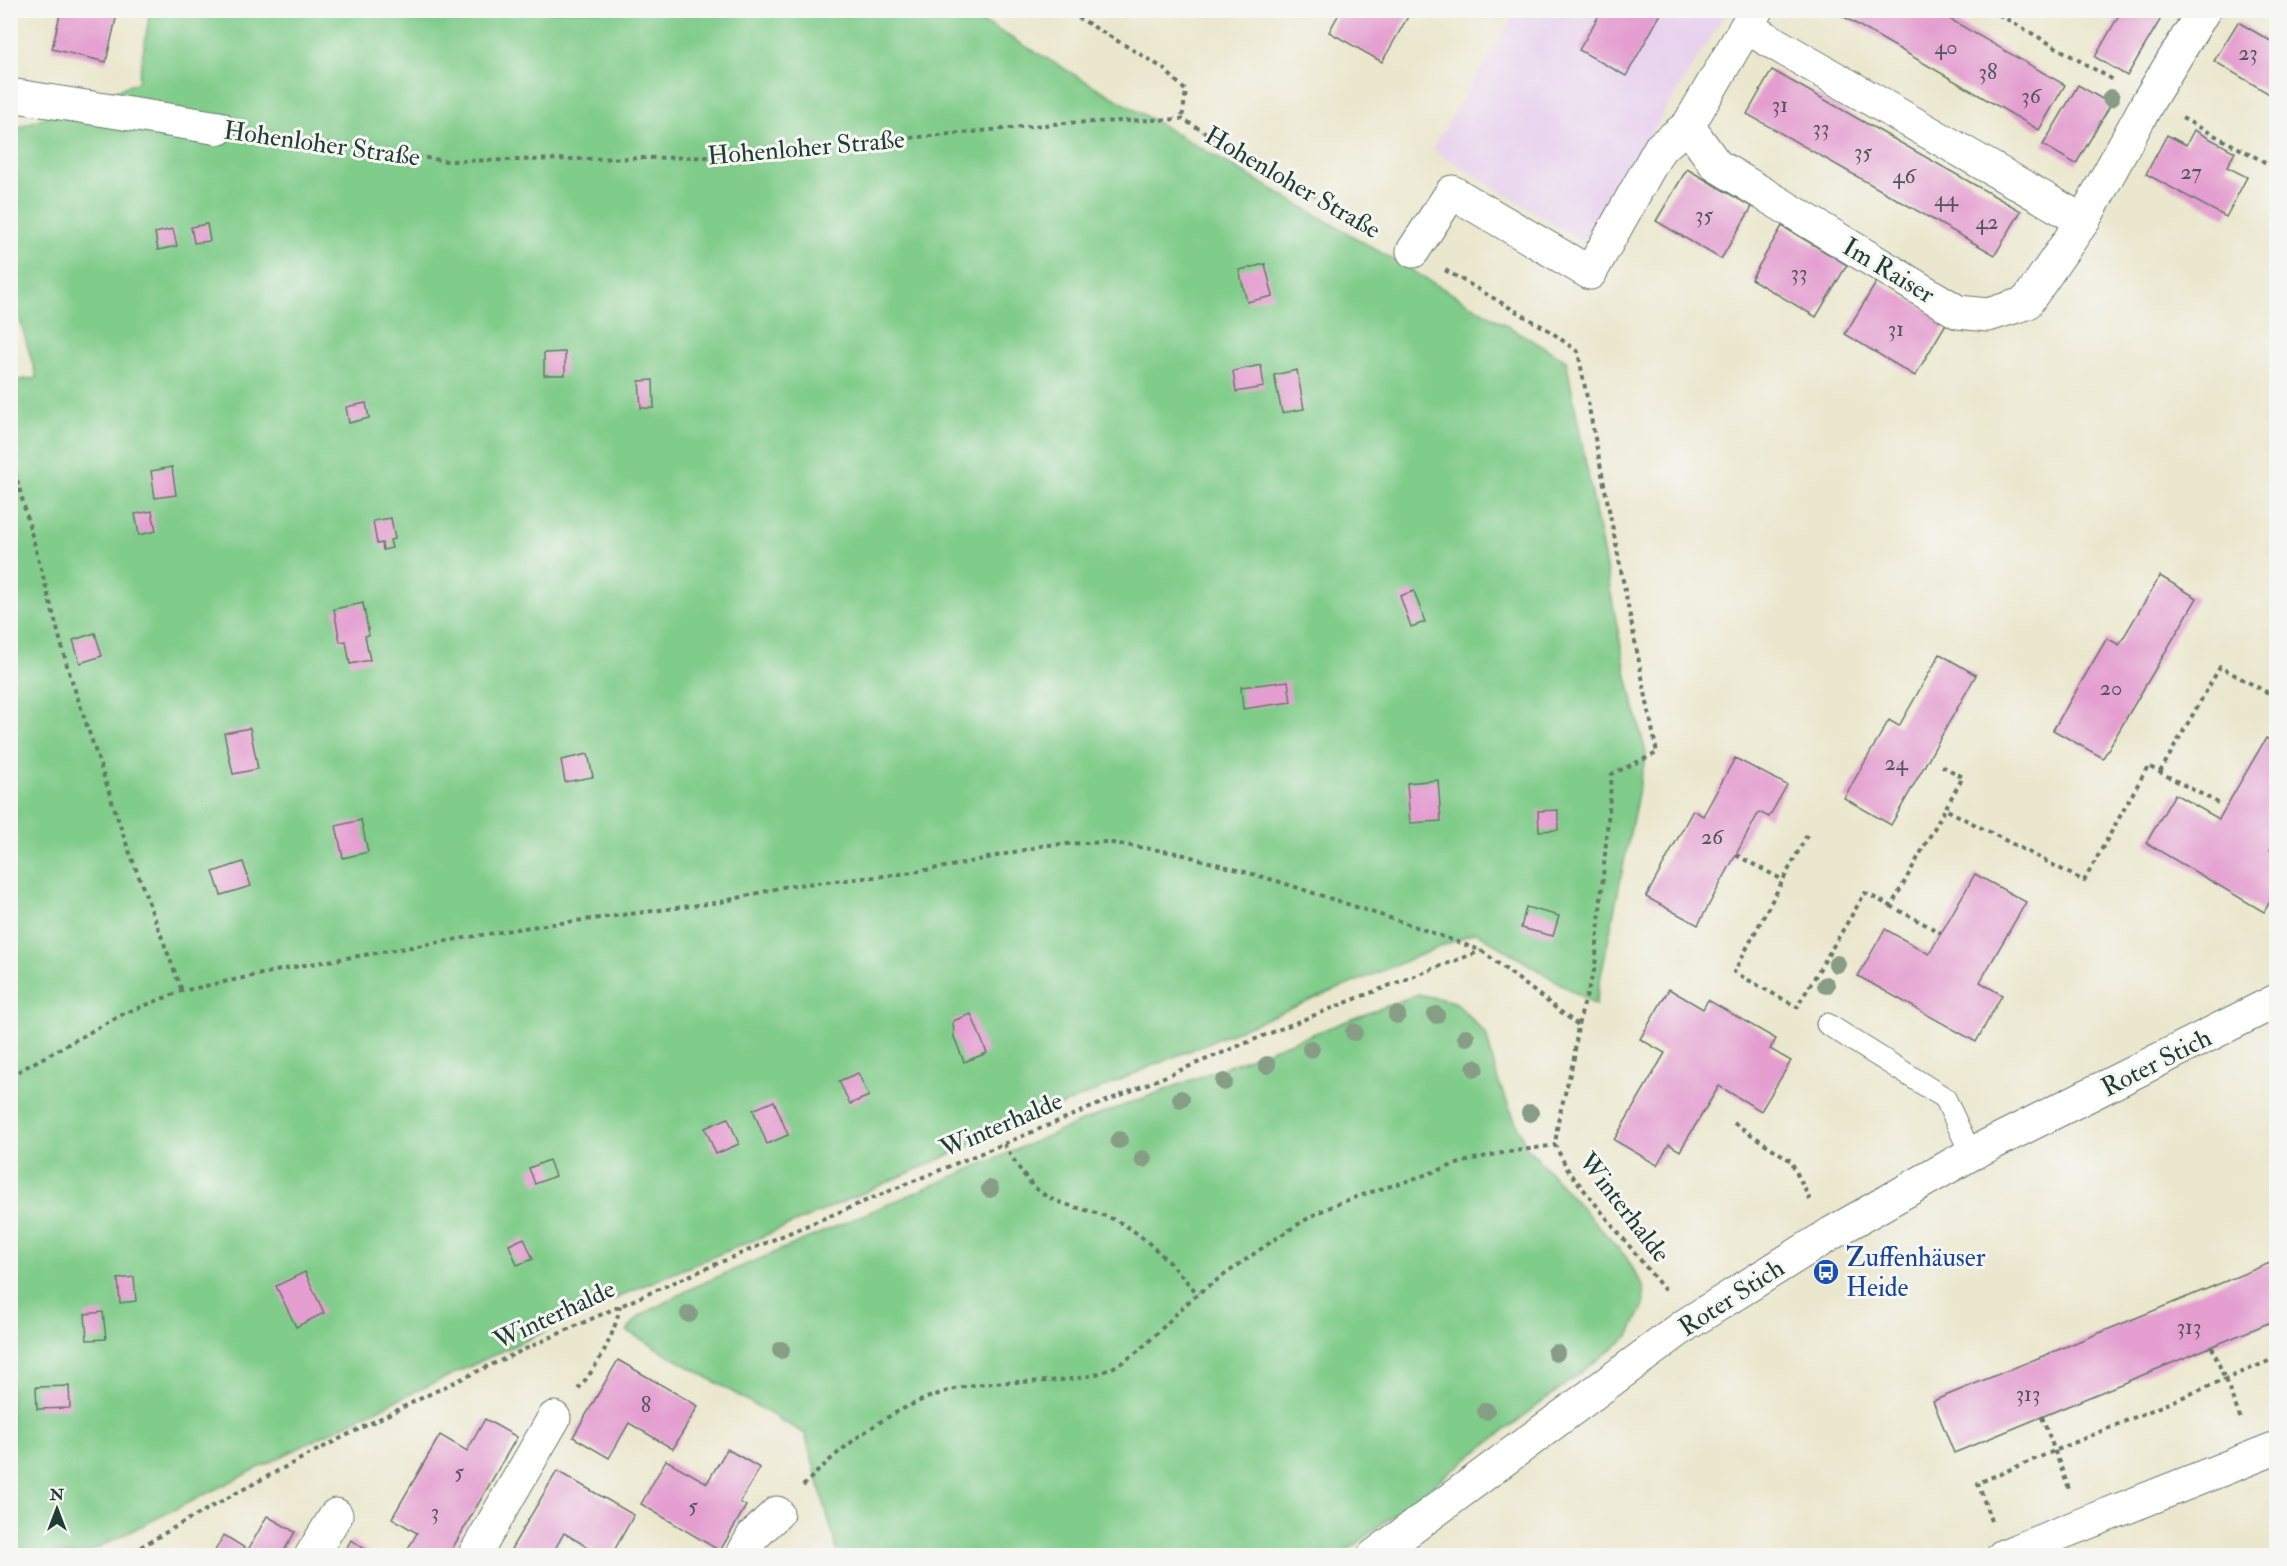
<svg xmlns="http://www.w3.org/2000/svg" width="2287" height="1566" font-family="'IM FELL Double Pica',serif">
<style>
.built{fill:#e8d2ee}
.green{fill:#80cc8a;stroke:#50845f;stroke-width:1.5}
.building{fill:#e49fd0}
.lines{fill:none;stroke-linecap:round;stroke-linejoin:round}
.service-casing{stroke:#66786a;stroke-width:23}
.minor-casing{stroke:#66786a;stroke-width:35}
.tertiary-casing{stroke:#66786a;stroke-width:35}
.path{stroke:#66786a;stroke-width:4;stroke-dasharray:4.5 4.5;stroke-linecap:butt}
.service{stroke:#fff;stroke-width:21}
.minor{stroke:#fff;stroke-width:33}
.tertiary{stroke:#fff;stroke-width:33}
.tree{fill:#889d85}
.labels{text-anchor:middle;stroke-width:6;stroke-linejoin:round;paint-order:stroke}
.number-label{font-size:22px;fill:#50565b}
.street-label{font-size:26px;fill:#1f3d34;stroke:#f6f6f2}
.transit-label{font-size:26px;fill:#164399;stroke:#f6f6f2;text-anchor:start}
</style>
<rect width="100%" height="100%" fill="#f6f6f2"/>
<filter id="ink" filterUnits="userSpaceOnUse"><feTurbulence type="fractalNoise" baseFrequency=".0167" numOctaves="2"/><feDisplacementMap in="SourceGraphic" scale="12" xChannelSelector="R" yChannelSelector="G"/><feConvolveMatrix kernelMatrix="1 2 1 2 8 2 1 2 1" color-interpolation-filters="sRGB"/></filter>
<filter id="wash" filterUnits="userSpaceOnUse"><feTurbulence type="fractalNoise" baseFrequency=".008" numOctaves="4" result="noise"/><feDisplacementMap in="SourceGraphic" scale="24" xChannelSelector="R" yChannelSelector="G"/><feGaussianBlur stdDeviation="1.35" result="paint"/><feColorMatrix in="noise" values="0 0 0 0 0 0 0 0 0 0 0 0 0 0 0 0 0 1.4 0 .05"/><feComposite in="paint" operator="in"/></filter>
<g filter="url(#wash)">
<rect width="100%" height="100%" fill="#ebe7ce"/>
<!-- built -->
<polygon class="built" points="1517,11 1727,11 1584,242 1432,149"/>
<!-- green -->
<g class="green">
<polygon points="150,11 965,11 1566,360 1626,672 1646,754 1595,1005 1476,932 1152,1066 797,1222 638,1288 363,1416 83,1555 11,1555 10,381 37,378 11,290 11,130 138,82"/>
<polygon points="1418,994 1455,1002 1486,1034 1498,1081 1526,1146 1626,1257 1643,1286 1644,1305 1629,1336 1341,1555 847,1555 837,1550 805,1434 627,1331 639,1316 696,1286 1083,1121"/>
</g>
<g id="blocks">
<!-- building -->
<g class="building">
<polygon points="61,10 118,10 106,62 52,49"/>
<polygon points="1341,10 1405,10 1410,13 1382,62 1329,32"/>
<polygon points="1602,10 1663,10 1626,76 1579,50"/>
<polygon points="1832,10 1934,10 2065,85 2039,130"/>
<polygon points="2122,10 2166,10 2127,76 2095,57"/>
<polygon points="2238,22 2276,44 2276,98 2214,61"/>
<polygon points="1772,70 2021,211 1995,255 1747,114"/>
<polygon points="2078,85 2111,104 2076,164 2043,145"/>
<polygon points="2194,130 2235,152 2227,167 2247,177 2226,217 2146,174 2167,135 2186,145"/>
<polygon points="1687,169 1752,207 1721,259 1656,221"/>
<polygon points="207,224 210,241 194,243 191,227"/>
<polygon points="1782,226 1847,265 1816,317 1751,279"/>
<polygon points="173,229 177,246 158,250 155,233"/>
<polygon points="1265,264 1273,296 1247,302 1239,270"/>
<polygon points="1877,281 1947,322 1915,376 1845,334"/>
<polygon points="565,352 565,375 544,375 544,353"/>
<polygon points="1261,365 1264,387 1236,392 1233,371"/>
<polygon points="1297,370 1304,409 1282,413 1274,375"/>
<polygon points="653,380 654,408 641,408 639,381"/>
<polygon points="366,403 369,418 349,423 346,407"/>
<polygon points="172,467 176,495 155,498 151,471"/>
<polygon points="152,511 156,531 139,535 135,514"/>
<polygon points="391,518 395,539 390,540 392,548 383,550 382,543 377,544 373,521"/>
<polygon points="2160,576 2197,598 2103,758 2053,730 2107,638 2119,645"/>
<polygon points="1414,591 1425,622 1411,627 1400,596"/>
<polygon points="363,603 369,635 365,636 370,660 350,664 346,641 340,642 334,609"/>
<polygon points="95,633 102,656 80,663 73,640"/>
<polygon points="1940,654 1976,675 1891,825 1844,798 1889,720 1899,726"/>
<polygon points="1288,681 1291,702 1243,709 1241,687"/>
<polygon points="250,728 258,769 233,774 224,733"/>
<polygon points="2266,738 2276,744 2276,840 2270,850 2276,854 2276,891 2264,912 2146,843 2175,794 2219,819"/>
<polygon points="588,754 593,777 565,782 561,760"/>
<polygon points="1735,758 1787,785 1769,817 1759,812 1698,925 1646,897 1693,810 1703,816"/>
<polygon points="1438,780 1441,821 1410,823 1407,783"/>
<polygon points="1558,810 1558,830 1539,831 1538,811"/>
<polygon points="361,820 368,852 343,858 336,826"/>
<polygon points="243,862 251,886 221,895 213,872"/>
<polygon points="1975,874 2026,902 1980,982 2002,995 1976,1042 1858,976 1885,929 1929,954"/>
<polygon points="1526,907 1559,916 1553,936 1521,928"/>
<polygon points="1669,989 1703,1009 1708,1000 1776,1039 1770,1049 1791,1061 1761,1111 1719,1086 1680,1151 1669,1144 1657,1165 1614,1140 1665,1053 1640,1039"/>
<polygon points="971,1014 987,1053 964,1062 954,1037 953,1021"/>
<polygon points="858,1073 869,1096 850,1104 839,1081"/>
<polygon points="774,1101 788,1135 767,1144 753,1110"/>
<polygon points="728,1118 739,1144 716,1154 705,1128"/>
<polygon points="549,1160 555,1176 535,1184 529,1168"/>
<polygon points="524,1238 533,1259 517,1265 509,1245"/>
<polygon points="2270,1263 2276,1279 2276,1320 1954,1453 1933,1401"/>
<polygon points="305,1272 324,1313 296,1327 276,1286"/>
<polygon points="134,1277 136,1301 120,1303 118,1279"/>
<polygon points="103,1312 106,1339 87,1340 85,1314"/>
<polygon points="618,1360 698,1406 673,1449 629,1423 609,1458 573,1437"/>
<polygon points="69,1386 70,1408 37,1409 36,1387"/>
<polygon points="485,1419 517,1437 448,1556 404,1556 417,1533 392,1518 440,1435 467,1451"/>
<polygon points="727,1449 760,1468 740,1502 746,1506 720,1551 641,1504 666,1460 707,1483"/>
<polygon points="557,1471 634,1515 611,1556 603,1556 564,1533 551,1556 523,1556 511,1549"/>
<polygon points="267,1516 295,1532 281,1556 212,1556 224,1535 248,1550"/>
<polygon points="351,1540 376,1556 342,1556"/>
</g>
</g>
</g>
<g filter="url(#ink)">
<use href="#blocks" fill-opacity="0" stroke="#66786a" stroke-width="1.5"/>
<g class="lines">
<!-- service casing -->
<g class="service-casing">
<polyline id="service" points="1827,1024 1945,1098 1971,1154"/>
</g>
<!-- minor casing -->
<g class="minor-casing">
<g id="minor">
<polyline points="1746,27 2083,221"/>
<polyline points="10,95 219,128"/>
<polyline points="1688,126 1716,165 1958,312 1988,315 2026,303 2083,221 2149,100 2204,10"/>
<polyline points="1413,251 1452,192 1590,273 1660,148 1688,126 1756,10"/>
<polyline points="311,1556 336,1515"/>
<polyline points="474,1556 554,1418"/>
<polyline points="742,1556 753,1536 777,1513"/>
<polyline points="2003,1556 2276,1448"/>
</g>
</g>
<!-- tertiary casing -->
<g class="tertiary-casing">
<polyline id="tertiary" points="1374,1556 1687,1324 1832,1233 1971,1154 2276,1001"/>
</g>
<!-- path -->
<g class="path">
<polyline points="1072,10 1079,18 1163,68 1186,91 1182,119"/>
<polyline points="1991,10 2115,81"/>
<polyline points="2266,10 2276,17"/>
<polyline points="2182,118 2276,168"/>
<polyline points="256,133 447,161 712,157 1064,123 1182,119 1381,233"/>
<polyline points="1445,270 1550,331 1578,352 1657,753 1612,774 1595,967 1578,1025 1574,1058 1558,1121 1555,1145 1568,1170 1667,1293"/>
<polyline points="10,454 68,669 125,840 182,991"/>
<polyline points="1942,766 1963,777 1945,809"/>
<polyline points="2160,772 2220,667 2276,697"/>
<polyline points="1736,855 1783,880"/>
<polyline points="1891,906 1941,933"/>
<polyline points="1800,1002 1865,893 1891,906 1945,809 2084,881 2148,766 2222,805"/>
<polyline points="1799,1008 1734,972 1807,835"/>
<polyline points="10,1076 123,1014 182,991 299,966 523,928 721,902 787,886 894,875 951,866 1046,845 1106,842 1177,853 1277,881 1411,925 1482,951 1578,1025"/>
<polyline points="1734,1123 1791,1161 1810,1200"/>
<path d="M 1004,1144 C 1016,1163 1029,1189 1052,1199 C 1074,1209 1099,1211 1121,1223 C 1151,1240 1175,1269 1198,1294"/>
<polyline points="2212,1347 2242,1422"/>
<path d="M 578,1389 C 598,1366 615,1335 620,1305"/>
<polyline points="2042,1417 2069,1489"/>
<path d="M 803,1486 C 854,1433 918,1388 993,1383 C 1032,1380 1078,1385 1114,1367 C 1149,1349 1172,1313 1203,1290 C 1239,1265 1274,1238 1312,1216 C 1339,1201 1371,1192 1401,1183 C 1429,1174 1458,1162 1487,1156 C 1510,1151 1532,1149 1555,1145"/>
<polyline points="1991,1521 1978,1483 2276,1358"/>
<path d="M 125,1556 C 392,1399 676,1279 962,1161 C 1135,1090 1306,1015 1481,951"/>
</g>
<!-- service -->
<use href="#service" class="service"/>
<!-- minor -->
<use href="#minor" class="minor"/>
<!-- tertiary -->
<use href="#tertiary" class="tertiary"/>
</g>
<!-- trees -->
<g class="tree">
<circle cx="2111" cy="98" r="9"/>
<circle cx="1837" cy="964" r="9"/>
<circle cx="1826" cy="985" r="9"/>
<circle cx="1397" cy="1015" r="9"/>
<circle cx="1436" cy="1015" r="9"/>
<circle cx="1354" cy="1032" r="9"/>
<circle cx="1466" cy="1037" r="9"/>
<circle cx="1311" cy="1049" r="9"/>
<circle cx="1267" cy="1065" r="9"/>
<circle cx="1475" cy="1068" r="9"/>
<circle cx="1224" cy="1082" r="9"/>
<circle cx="1181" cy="1099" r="9"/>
<circle cx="1530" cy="1113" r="9"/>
<circle cx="1119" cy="1140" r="9"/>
<circle cx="1143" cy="1159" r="9"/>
<circle cx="990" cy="1189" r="9"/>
<circle cx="689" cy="1314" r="9"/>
<circle cx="781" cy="1350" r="9"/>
<circle cx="1556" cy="1353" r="9"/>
<circle cx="1486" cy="1411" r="9"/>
</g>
</g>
<!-- icons -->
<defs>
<g id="bus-disc" transform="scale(1.35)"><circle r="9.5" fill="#1a4fb4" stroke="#f6f6f2"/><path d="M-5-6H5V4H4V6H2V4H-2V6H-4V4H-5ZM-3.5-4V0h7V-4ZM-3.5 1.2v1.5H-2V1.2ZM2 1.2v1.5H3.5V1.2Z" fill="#fff"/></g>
</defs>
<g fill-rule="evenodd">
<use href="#bus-disc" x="1826" y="1272"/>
</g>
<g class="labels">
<!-- number labels -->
<g class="number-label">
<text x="1946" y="54">40</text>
<text x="2248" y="60">23</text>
<text x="1988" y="79">38</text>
<text x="2031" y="103">36</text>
<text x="1780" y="112">31</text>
<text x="1821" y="135">33</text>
<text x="1863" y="159">35</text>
<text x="2191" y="179">27</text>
<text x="1904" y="183">46</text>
<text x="1946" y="206">44</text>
<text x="1704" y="222">35</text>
<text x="1987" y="229">42</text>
<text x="1799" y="280">33</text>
<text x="1896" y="336">31</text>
<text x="2111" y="695">20</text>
<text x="1896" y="770">24</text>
<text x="1712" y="844">26</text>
<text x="2189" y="1334">313</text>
<text x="2028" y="1401">313</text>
<text x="646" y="1412">8</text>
<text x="459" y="1479">5</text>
<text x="693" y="1513">5</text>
<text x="435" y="1519">3</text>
</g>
<!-- street labels -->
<g class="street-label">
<text transform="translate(322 143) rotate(8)" y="9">Hohenloher Straße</text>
<text transform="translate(806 147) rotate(-5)" y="9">Hohenloher Straße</text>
<text transform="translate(1293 182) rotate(30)" y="9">Hohenloher Straße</text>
<text transform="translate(1889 270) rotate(31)" y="9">Im Raiser</text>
<text transform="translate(2156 1062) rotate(-27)" y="9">Roter Stich</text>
<text transform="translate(1001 1124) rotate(-23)" y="9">Winterhalde</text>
<text transform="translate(1625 1207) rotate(52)" y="9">Winterhalde</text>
<text transform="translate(1731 1297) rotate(-33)" y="9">Roter Stich</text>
<text transform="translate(554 1314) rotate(-25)" y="9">Winterhalde</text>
</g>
<!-- transit labels -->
<g class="transit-label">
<text x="1846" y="1266">Zuffenhäuser<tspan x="1846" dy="30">Heide</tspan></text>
</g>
</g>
<!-- margin -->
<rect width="2287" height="1566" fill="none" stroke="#f6f6f2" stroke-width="36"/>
<!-- north arrow -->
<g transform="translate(57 1509)" stroke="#f6f6f2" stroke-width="4.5" paint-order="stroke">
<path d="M0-4.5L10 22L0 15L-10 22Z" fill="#1f3d34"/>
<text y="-9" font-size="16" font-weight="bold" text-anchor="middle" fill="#1f3d34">N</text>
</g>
</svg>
